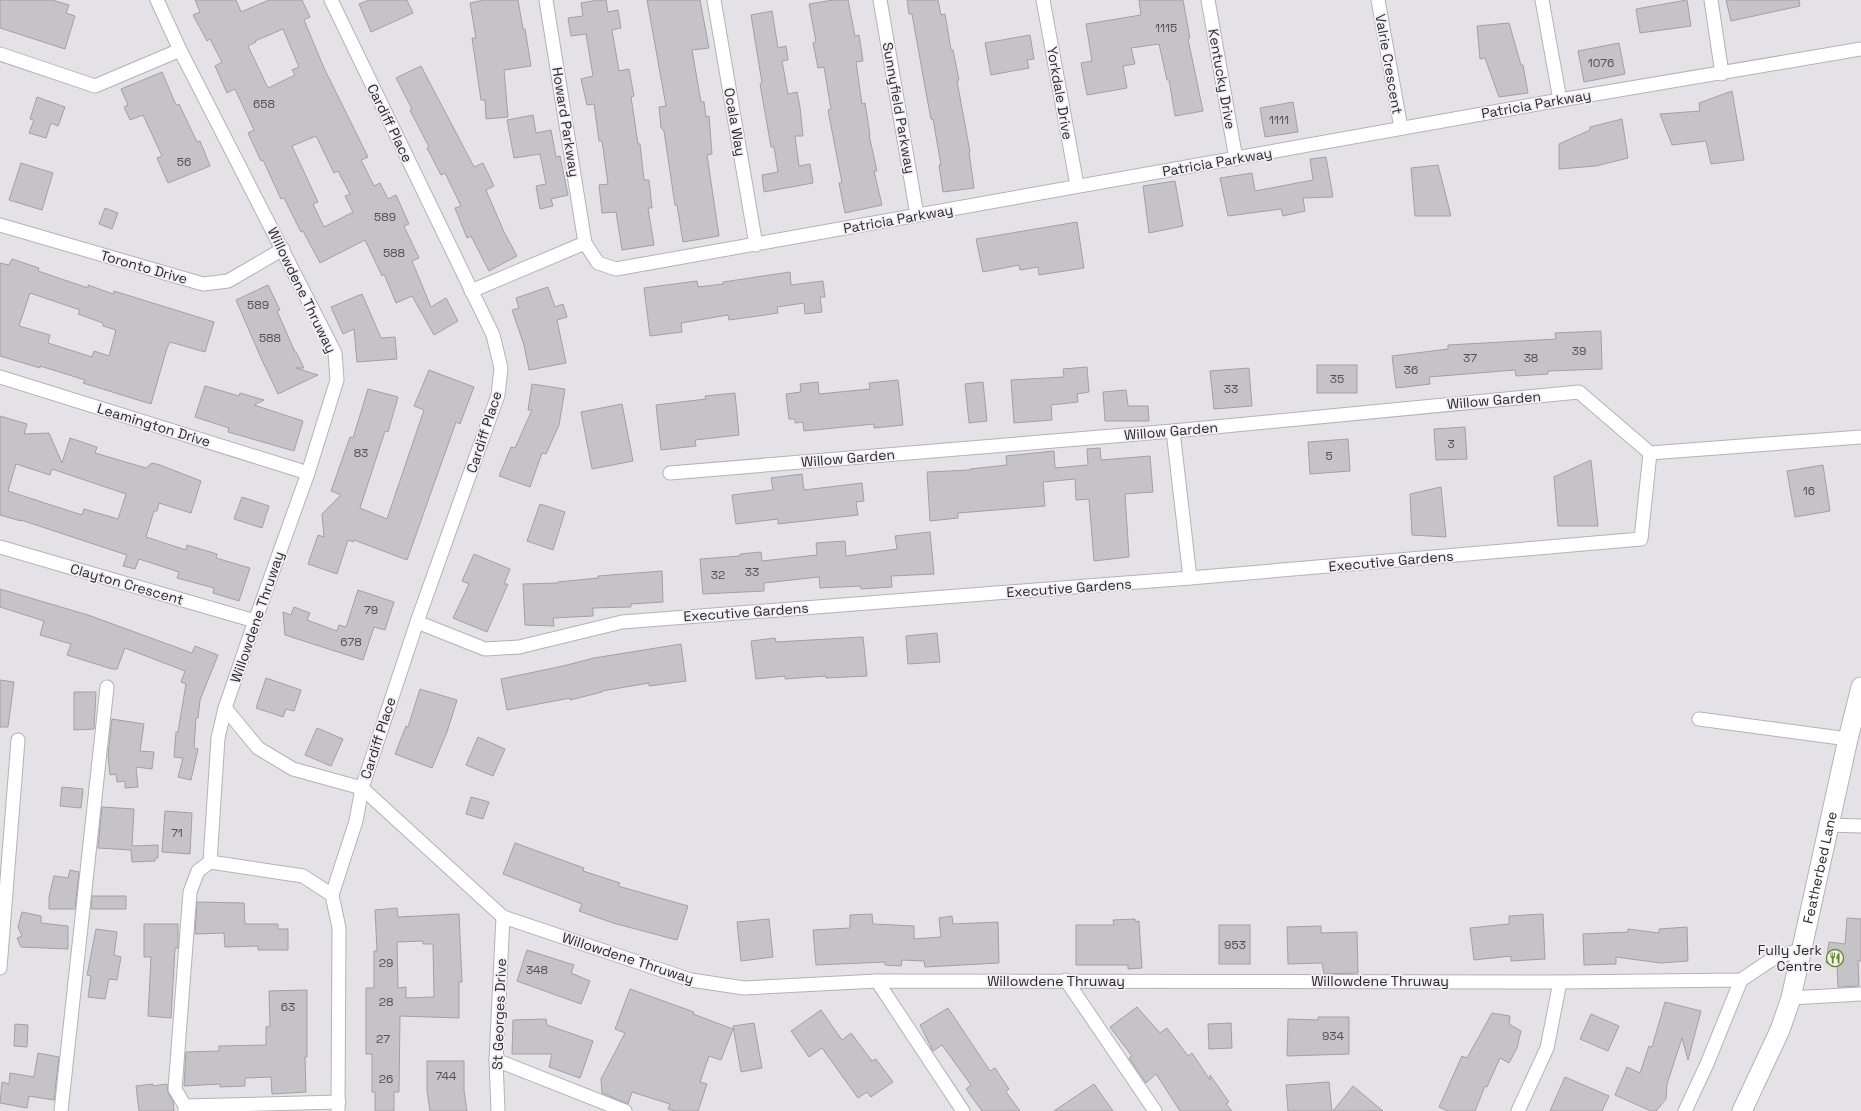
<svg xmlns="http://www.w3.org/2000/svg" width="1861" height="1111" font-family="'Space Grotesk',sans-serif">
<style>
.building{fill:#c5c3c8;stroke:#a2a0a4;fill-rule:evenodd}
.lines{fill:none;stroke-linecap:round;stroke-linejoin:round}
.minor-casing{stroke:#b4b2b6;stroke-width:15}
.secondary-casing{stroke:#b4b2b6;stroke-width:21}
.minor{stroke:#fff;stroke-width:13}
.secondary{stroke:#fff;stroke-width:19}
.labels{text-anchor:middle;stroke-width:3.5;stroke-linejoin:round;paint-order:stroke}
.number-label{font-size:12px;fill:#525053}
.street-label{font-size:14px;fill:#2b2a2c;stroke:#f2eff4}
.poi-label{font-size:14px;fill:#2b2a2c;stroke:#f2eff4;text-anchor:end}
</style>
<rect width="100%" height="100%" fill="#e4e2e7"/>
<!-- building -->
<g class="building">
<polygon points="0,0 52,0 69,5 66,13 75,16 65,49 0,28"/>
<path d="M 195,0 L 236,0 L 241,12 L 269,0 L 302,0 L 310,17 L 304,20 L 324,68 L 368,157 L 361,160 L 374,186 L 380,183 L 388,199 L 396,195 L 409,224 L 404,226 L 419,258 L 412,261 L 431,307 L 446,298 L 458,321 L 434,335 L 412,296 L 396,303 L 384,274 L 382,276 L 365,240 L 320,263 L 303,231 L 301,232 L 284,198 L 281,199 L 263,160 L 261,161 L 248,133 L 254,130 L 235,89 L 227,93 L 215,66 L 222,62 L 210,39 L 207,41 L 193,15 L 200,12 ZM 283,29 L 299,67 L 292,70 L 295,75 L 268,88 L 248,46 L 256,42 L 255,41 ZM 316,136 L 334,173 L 338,171 L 350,194 L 345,196 L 353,212 L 324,227 L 313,204 L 318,202 L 292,146 Z"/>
<polygon points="369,0 407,0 413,13 371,32 359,4"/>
<polygon points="484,0 518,0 523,29 525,29 531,66 504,70 508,117 486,119 485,100 481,100 472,38 476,38 470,3"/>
<polygon points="598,0 606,0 608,12 618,10 621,28 612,30 619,71 629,69 634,96 631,97 638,144 640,144 644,180 649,180 652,208 648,208 654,245 622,250 616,212 602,213 599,185 608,184 602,141 599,141 594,104 587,105 581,79 593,76 586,34 571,36 568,18 583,16 581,3"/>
<polygon points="647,0 700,0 709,48 692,50 701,102 704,102 706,117 709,116 712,154 707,155 719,236 683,242 677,205 675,205 664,131 661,128 659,107 666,106"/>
<polygon points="833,0 848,0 855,36 859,35 863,61 856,62 862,104 865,103 870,135 869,135 877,171 874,171 882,205 845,213 839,183 842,183 828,110 831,109 824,67 818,68 813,43 816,42 809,4"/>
<polygon points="907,0 938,0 941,15 945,14 951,50 953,50 959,80 957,81 970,152 969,152 974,188 943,192 939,165 941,165 933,119 931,119 927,98 912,14 909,14"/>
<polygon points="1139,0 1183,0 1190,38 1188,39 1203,111 1175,116 1169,80 1167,80 1159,44 1131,48 1135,64 1123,66 1127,88 1087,95 1081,63 1092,61 1086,24 1141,15"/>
<polygon points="1687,0 1691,26 1640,33 1636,9"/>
<polygon points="1726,0 1799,0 1800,6 1731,21"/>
<polygon points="772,11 778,48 786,46 788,60 782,61 788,94 797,92 800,107 803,136 795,136 799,166 810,164 813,183 764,192 762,175 778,172 774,147 771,147 760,84 762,83 751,15"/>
<polygon points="1509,23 1521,65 1523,65 1528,93 1499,97 1485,58 1480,59 1477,26"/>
<polygon points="1030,35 1034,59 1027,60 1029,68 991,75 985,43"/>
<polygon points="1619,43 1625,74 1584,82 1578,51"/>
<polygon points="421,66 474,167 483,163 494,186 486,190 504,232 517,256 489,271 471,236 467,238 455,208 461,206 445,173 441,175 427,148 429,147 410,110 412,109 396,78"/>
<polygon points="162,72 176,105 179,104 197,142 200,141 210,166 168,183 157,158 162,156 143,115 130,120 124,107 128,105 121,89"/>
<polygon points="1732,91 1744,160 1711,164 1706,141 1672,145 1660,114 1700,111 1699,103"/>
<polygon points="37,97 65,107 58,126 51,123 46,138 29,133 34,120 30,119"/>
<polygon points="1293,102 1298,132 1265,137 1260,108"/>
<polygon points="533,115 536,133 551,130 556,157 560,156 568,195 551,199 553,206 540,209 536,186 546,184 540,154 514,158 507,120"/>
<polygon points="1622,119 1628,158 1596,166 1559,169 1559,144 1590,130 1590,127"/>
<polygon points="1326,157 1333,197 1303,198 1305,211 1283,216 1281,209 1228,216 1220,178 1252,173 1255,191 1313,180 1310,159"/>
<polygon points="21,163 53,173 42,210 9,200"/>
<polygon points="1438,165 1451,216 1415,216 1411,168"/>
<polygon points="1175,181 1183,226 1149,233 1143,186"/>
<polygon points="105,208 118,213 112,229 99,224"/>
<polygon points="1077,222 1084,268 1039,275 1038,267 1020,270 1019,265 983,272 976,239"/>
<path d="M 12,259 L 39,268 L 38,271 L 88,288 L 88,285 L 113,294 L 114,291 L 214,322 L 205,352 L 170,342 L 167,348 L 151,404 L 83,383 L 85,380 L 40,366 L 40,368 L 0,356 L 0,263 L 9,265 ZM 30,293 L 80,310 L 78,314 L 103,323 L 103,326 L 116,330 L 109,356 L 94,351 L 92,357 L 48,343 L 50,335 L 19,326 Z"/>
<polygon points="790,272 791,285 823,281 825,297 820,297 822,312 805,314 804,303 777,307 778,313 758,316 729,320 728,315 681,323 682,332 650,336 644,288 697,281 698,287 723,284 723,282"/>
<polygon points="268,285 280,310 277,311 295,352 296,352 304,368 296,368 318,375 278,394 261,358 236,300"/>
<polygon points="548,287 555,307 563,304 567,317 557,320 566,363 529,370 524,345 512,310 519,308 516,298"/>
<polygon points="362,294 381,338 395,337 397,359 357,362 354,329 343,334 331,307"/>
<polygon points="1601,331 1602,369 1548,371 1548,374 1516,376 1515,370 1429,377 1430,384 1396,388 1392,356 1448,349 1448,345 1556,339 1555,333"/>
<rect x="1317" y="365" width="40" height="28"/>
<polygon points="1087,367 1089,392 1077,394 1078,402 1051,405 1052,420 1014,423 1011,380 1064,377 1063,369"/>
<polygon points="1249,368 1252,406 1214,409 1210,371"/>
<polygon points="429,370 474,387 460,424 456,422 407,560 354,540 353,542 348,540 337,574 308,564 318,535 324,537 322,514 341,495 331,491 350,437 353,438 368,389 398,397 388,432 385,431 360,508 387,519 424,410 414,406"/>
<polygon points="898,380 903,425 874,428 874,424 804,431 803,422 795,423 795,419 789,419 786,394 801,392 800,384 818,382 819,394 870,389 869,383"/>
<polygon points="983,382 987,421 969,423 965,384"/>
<polygon points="532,384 565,389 559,425 546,454 542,453 530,487 499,476 511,447 515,448 532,410 528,410"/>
<polygon points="205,386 239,396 240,393 264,400 254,405 303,421 294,451 228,432 229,428 195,417"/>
<polygon points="1126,390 1128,406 1148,406 1149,421 1105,421 1103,392"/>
<polygon points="735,393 739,435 695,440 696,446 661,450 656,405 706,399 705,396"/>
<polygon points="622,404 633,461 592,469 581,412"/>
<path d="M 0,416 L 27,424 L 24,434 L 49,433 L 62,463 L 70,438 L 97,447 L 95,453 L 146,468 L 152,463 L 160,465 L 201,481 L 191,513 L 159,503 L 157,511 L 154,511 L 146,537 L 186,550 L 187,545 L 217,554 L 216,558 L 250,568 L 239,601 L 213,593 L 214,588 L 177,578 L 179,572 L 139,559 L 135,569 L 123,566 L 127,555 L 21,520 L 21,521 L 0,515 ZM 16,464 L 50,475 L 52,469 L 126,494 L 118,519 L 84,509 L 82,515 L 8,491 Z"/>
<polygon points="1465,427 1467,459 1436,460 1434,429"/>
<polygon points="1348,439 1350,471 1310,474 1308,442"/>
<polygon points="1100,448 1101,460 1150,456 1153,492 1125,494 1129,557 1094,561 1089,499 1076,500 1075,479 1043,482 1045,506 958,513 958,518 930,521 927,472 970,470 970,469 1007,465 1006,456 1054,451 1055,468 1088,465 1087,449"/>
<polygon points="1591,460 1598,526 1558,526 1554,477"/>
<polygon points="1823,465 1830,511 1795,517 1787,471"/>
<polygon points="802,474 804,490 862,483 864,501 856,502 858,515 778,524 778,519 736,524 732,495 773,490 771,478"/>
<polygon points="1441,487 1446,537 1412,535 1410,494"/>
<polygon points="242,497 269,506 262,528 234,519"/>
<polygon points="540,504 565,512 553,550 527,541"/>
<polygon points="930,532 934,574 891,576 892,587 861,589 860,586 820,588 819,577 764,583 764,591 703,594 700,559 740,556 740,554 761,552 762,561 817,555 816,543 845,541 846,556 897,549 895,536"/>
<polygon points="474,554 510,569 504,584 508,584 487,632 453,618 469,584 462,581"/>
<polygon points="662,571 663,602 631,604 631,607 593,608 593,616 553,618 554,626 525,625 523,584 558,583 558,582 598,578 598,576"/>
<polygon points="0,589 88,615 192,653 195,646 218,655 200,700 198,718 196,718 194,748 198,749 191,780 178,777 183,758 174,757 176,732 178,732 186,684 181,682 185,671 125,648 117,669 112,669 67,655 71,644 40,635 44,621 0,607"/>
<polygon points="358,590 394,602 385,630 374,627 363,660 285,635 283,612 291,615 294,607 310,613 307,620 337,631 339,625 346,627"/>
<polygon points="937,633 940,662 908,664 906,636"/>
<polygon points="863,637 867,676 826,678 826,676 785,679 785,676 756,679 751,641 775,638 776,642"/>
<polygon points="681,644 686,681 649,686 649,683 602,691 602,692 570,700 570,698 507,710 501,679 563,666 594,658"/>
<polygon points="266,678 301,690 294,711 286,709 283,717 256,708"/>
<polygon points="0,680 14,682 8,727 0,727"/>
<polygon points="420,689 457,700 447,732 432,768 395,754 406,726 408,727"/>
<polygon points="74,692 96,692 94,729 74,730"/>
<polygon points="112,719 144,724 140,751 154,752 152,769 136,767 138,787 125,788 125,781 117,782 116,774 110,775 108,755"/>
<polygon points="317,728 343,739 331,766 305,755"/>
<polygon points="478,737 505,749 493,776 466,765"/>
<polygon points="62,787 83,789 81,808 60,806"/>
<polygon points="471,797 489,802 483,819 466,814"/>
<polygon points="102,807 134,809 132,846 158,845 158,858 155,858 155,861 132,862 131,850 98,848"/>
<polygon points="165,811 192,813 190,854 162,852"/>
<polygon points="515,843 584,868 583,871 620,883 618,886 688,906 677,940 613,923 579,911 582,904 503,874"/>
<polygon points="70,870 79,872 75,909 49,909 49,897 54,876 68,878"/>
<polygon points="92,896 126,896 126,909 91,909"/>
<polygon points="197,902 244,903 245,924 278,924 278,929 288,929 288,950 258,950 258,946 225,947 224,933 195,934"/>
<path d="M 397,908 L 398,917 L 459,914 L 462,982 L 459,982 L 459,1018 L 400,1016 L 399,1092 L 394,1092 L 394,1111 L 375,1111 L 375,1092 L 372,1092 L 372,1054 L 366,1054 L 366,988 L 374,988 L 374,951 L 377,951 L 375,910 ZM 423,941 L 423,944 L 433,944 L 434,997 L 406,998 L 406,987 L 398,988 L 397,942 Z"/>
<polygon points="22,912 41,916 41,923 68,926 68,949 21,947 17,938 22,936 18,927"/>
<polygon points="872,914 873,924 914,926 914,939 941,937 939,918 952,916 953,924 998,922 999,963 925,967 924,961 902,960 901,966 885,965 885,962 816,965 813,930 850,928 850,915"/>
<polygon points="1543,914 1545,959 1511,961 1511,956 1474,960 1470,928 1509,924 1509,916"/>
<polygon points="1847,918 1861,919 1861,961 1858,961 1859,986 1838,987 1837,964 1826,963 1829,942 1845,944"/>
<polygon points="769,919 773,957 741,961 737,922"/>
<polygon points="1135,919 1135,922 1139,921 1142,968 1128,969 1128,965 1076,965 1076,925 1114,925 1113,920"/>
<polygon points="144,924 178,924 178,948 175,948 171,1018 148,1016 151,957 144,957"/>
<rect x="1219" y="925" width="31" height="39"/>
<polygon points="1321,926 1321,933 1357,932 1358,973 1324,974 1322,963 1288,964 1287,927"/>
<polygon points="1687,927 1688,961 1661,963 1616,957 1616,964 1584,965 1583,934 1628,932 1628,929 1659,933 1659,929"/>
<polygon points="96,929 117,932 114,955 121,957 117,980 109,979 105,999 88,997 91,976 87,975"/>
<polygon points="527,950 574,965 571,973 590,981 581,1004 517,981"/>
<polygon points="630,989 694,1012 693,1014 733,1029 721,1060 709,1056 700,1082 707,1084 698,1111 675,1111 668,1109 670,1104 632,1092 628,1104 602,1093 601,1079 625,1033 615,1029"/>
<polygon points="307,990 307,1057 305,1057 306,1092 272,1094 271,1077 245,1078 245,1086 220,1087 220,1084 184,1086 186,1052 219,1051 219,1046 266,1045 266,1027 270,1026 269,991"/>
<polygon points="1665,1002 1701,1011 1688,1060 1682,1038 1667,1084 1666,1099 1656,1111 1651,1111 1615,1095 1627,1067 1640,1073 1649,1046 1652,1047"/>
<polygon points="1137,1007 1160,1033 1167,1028 1188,1056 1192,1053 1210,1080 1210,1075 1229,1102 1226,1104 1232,1111 1180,1111 1156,1074 1146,1083 1129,1058 1132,1056 1110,1027"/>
<polygon points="948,1008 990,1071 995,1068 1009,1089 1006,1092 1020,1111 982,1111 966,1089 971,1085 942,1045 933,1051 920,1025"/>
<polygon points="821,1010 842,1040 851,1033 872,1061 876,1059 893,1082 871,1097 867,1092 858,1098 822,1048 809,1057 791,1031"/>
<polygon points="1492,1013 1510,1016 1509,1024 1521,1031 1517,1048 1509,1063 1500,1058 1487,1087 1485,1086 1475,1111 1448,1111 1439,1107 1462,1056 1467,1058"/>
<polygon points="1591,1014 1619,1026 1608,1051 1580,1039"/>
<polygon points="1318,1017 1349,1017 1349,1054 1287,1056 1288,1019 1318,1020"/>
<polygon points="546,1019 547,1025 593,1041 580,1078 549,1067 552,1054 512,1054 513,1020"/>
<polygon points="754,1023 762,1068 741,1072 733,1026"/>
<polygon points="1231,1023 1232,1048 1209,1049 1208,1024"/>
<polygon points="15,1024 28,1025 27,1047 14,1046"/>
<polygon points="38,1053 59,1057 54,1100 29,1096 27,1108 0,1103 2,1082 9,1084 10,1073 34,1077"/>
<polygon points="427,1061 464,1061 464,1091 467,1111 430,1111 427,1091"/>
<polygon points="1565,1077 1609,1096 1602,1111 1550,1111"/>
<polygon points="1329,1082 1332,1111 1288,1111 1286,1085"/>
<polygon points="153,1084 153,1086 167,1084 168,1093 173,1101 174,1111 139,1111 136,1086"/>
<polygon points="1094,1084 1113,1111 1054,1111"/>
<polygon points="1353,1086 1383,1111 1333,1111"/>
</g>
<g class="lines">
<!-- minor casing -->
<g class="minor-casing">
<g id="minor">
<polyline points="157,0 180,50 335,353 337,380 308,473 255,621 225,708 218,738 210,862"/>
<polyline points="331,0 493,335 501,368 498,395 417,622 362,788 356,821 332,895"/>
<polyline points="546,0 585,243 598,263 616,269 1560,100 1861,49"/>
<polyline points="714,0 756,245"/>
<polyline points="880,0 917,215"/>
<polyline points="1043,0 1077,185"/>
<polyline points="1208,0 1236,159"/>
<polyline points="1378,0 1401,128"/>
<polyline points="1542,0 1560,100"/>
<polyline points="1711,0 1722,74"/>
<polyline points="0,54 95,86 180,50"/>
<polyline points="0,225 203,284 228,281 283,249"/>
<polyline points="471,291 585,243"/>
<polyline points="0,377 308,473"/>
<polyline points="1173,431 1190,578"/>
<polyline points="1650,453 1861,437"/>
<polyline points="670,473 1173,431 1579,392 1650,453"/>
<polyline points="0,547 255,621"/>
<polyline points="417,622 485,649 519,647 622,622 1190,578 1641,539 1650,453"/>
<polyline points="225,708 258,748 293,769 362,788 503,917 691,980 744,988 877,981 1560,982 1741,980 1774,958 1803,949"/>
<polyline points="1699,719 1848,739"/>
<polyline points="1829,825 1861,826"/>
<polyline points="210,862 303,876 332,895 339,928 338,1111"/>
<polyline points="0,968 18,740"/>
<polyline points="1066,980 1155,1111"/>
<polyline points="877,981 963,1111"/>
<polyline points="1791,998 1861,994"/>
<polyline points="496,1060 625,1111"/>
<polyline points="185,1106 339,1102"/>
<polyline points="61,1111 107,687"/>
<polyline points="185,1111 185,1106 175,1089 190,892 198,871 210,862"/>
<polyline points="498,1111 496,1060 503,917"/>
<polyline points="1518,1111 1547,1048 1560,982"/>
<polyline points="1685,1111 1707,1064 1741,980"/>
</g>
</g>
<!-- secondary casing -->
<g class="secondary-casing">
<g id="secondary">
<path id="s1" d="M 1742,1111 L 1780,1030 L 1791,998 L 1848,739 L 1861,687"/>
</g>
</g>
<!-- minor -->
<use href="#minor" class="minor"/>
<!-- secondary -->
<use href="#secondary" class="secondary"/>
</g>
<!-- icons -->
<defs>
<g id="restaurant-ring" transform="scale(0.9)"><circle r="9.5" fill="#f2eff4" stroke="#628c1c" stroke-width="1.5"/><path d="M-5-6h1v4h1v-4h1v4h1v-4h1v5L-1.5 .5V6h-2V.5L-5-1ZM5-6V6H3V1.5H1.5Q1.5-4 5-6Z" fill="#628c1c"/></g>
</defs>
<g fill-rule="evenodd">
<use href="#restaurant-ring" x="1835" y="958"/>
</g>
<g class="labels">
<!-- number labels -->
<g class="number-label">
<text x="1166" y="32">1115</text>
<text x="1601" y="67">1076</text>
<text x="264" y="108">658</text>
<text x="1279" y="124">1111</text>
<text x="184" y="166">56</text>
<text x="385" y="221">589</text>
<text x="394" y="257">588</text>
<text x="258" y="309">589</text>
<text x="270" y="342">588</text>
<text x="1579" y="355">39</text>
<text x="1470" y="362">37</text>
<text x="1531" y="362">38</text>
<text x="1411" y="374">36</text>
<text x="1337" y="383">35</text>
<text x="1231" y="393">33</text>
<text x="1451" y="448">3</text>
<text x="361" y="457">83</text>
<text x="1329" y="460">5</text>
<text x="1809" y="495">16</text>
<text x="752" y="576">33</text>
<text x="718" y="579">32</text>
<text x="371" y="614">79</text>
<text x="351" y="646">678</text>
<text x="177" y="837">71</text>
<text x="1235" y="949">953</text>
<text x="386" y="967">29</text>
<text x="537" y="974">348</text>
<text x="386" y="1006">28</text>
<text x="288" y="1011">63</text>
<text x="1333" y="1040">934</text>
<text x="383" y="1043">27</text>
<text x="446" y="1080">744</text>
<text x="386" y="1083">26</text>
</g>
<!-- street labels -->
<g class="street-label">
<text transform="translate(1389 64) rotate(80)" y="5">Valrie Crescent</text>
<text transform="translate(1222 79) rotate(80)" y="5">Kentucky Drive</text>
<text transform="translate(1060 93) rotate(80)" y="5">Yorkdale Drive</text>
<text transform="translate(1536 104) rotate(-10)" y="5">Patricia Parkway</text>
<text transform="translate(899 108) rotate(80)" y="5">Sunnyfield Parkway</text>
<text transform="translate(566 122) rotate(81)" y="5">Howard Parkway</text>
<text transform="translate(735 122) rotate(80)" y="5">Ocala Way</text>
<text transform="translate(390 123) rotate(64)" y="5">Cardiff Place</text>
<text transform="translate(1217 162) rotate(-10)" y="5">Patricia Parkway</text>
<text transform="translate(898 219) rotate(-10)" y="5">Patricia Parkway</text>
<text transform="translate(144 267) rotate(16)" y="5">Toronto Drive</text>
<text transform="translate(302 290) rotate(64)" y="5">Willowdene Thruway</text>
<text transform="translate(1494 400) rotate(-5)" y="5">Willow Garden</text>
<text transform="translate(154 425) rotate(17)" y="5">Leamington Drive</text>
<text transform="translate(1171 431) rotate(-5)" y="5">Willow Garden</text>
<text transform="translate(484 432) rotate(-72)" y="5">Cardiff Place</text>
<text transform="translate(848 458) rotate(-5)" y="5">Willow Garden</text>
<text transform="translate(1391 561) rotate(-5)" y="5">Executive Gardens</text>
<text transform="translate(127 584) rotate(16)" y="5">Clayton Crescent</text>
<text transform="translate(1069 588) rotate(-4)" y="5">Executive Gardens</text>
<text transform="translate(746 612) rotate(-4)" y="5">Executive Gardens</text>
<text transform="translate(257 617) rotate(-71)" y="5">Willowdene Thruway</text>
<text transform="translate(378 738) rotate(-72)" y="5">Cardiff Place</text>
<text dy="5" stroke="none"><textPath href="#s1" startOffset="257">Featherbed Lane</textPath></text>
<text transform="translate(628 958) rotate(18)" y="5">Willowdene Thruway</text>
<text x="1056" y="986">Willowdene Thruway</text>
<text x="1380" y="986">Willowdene Thruway</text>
<text transform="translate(499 1014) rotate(-88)" y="5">St Georges Drive</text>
</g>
<!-- poi labels -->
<g class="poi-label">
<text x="1822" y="955">Fully Jerk<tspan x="1822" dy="16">Centre</tspan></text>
</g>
</g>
</svg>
